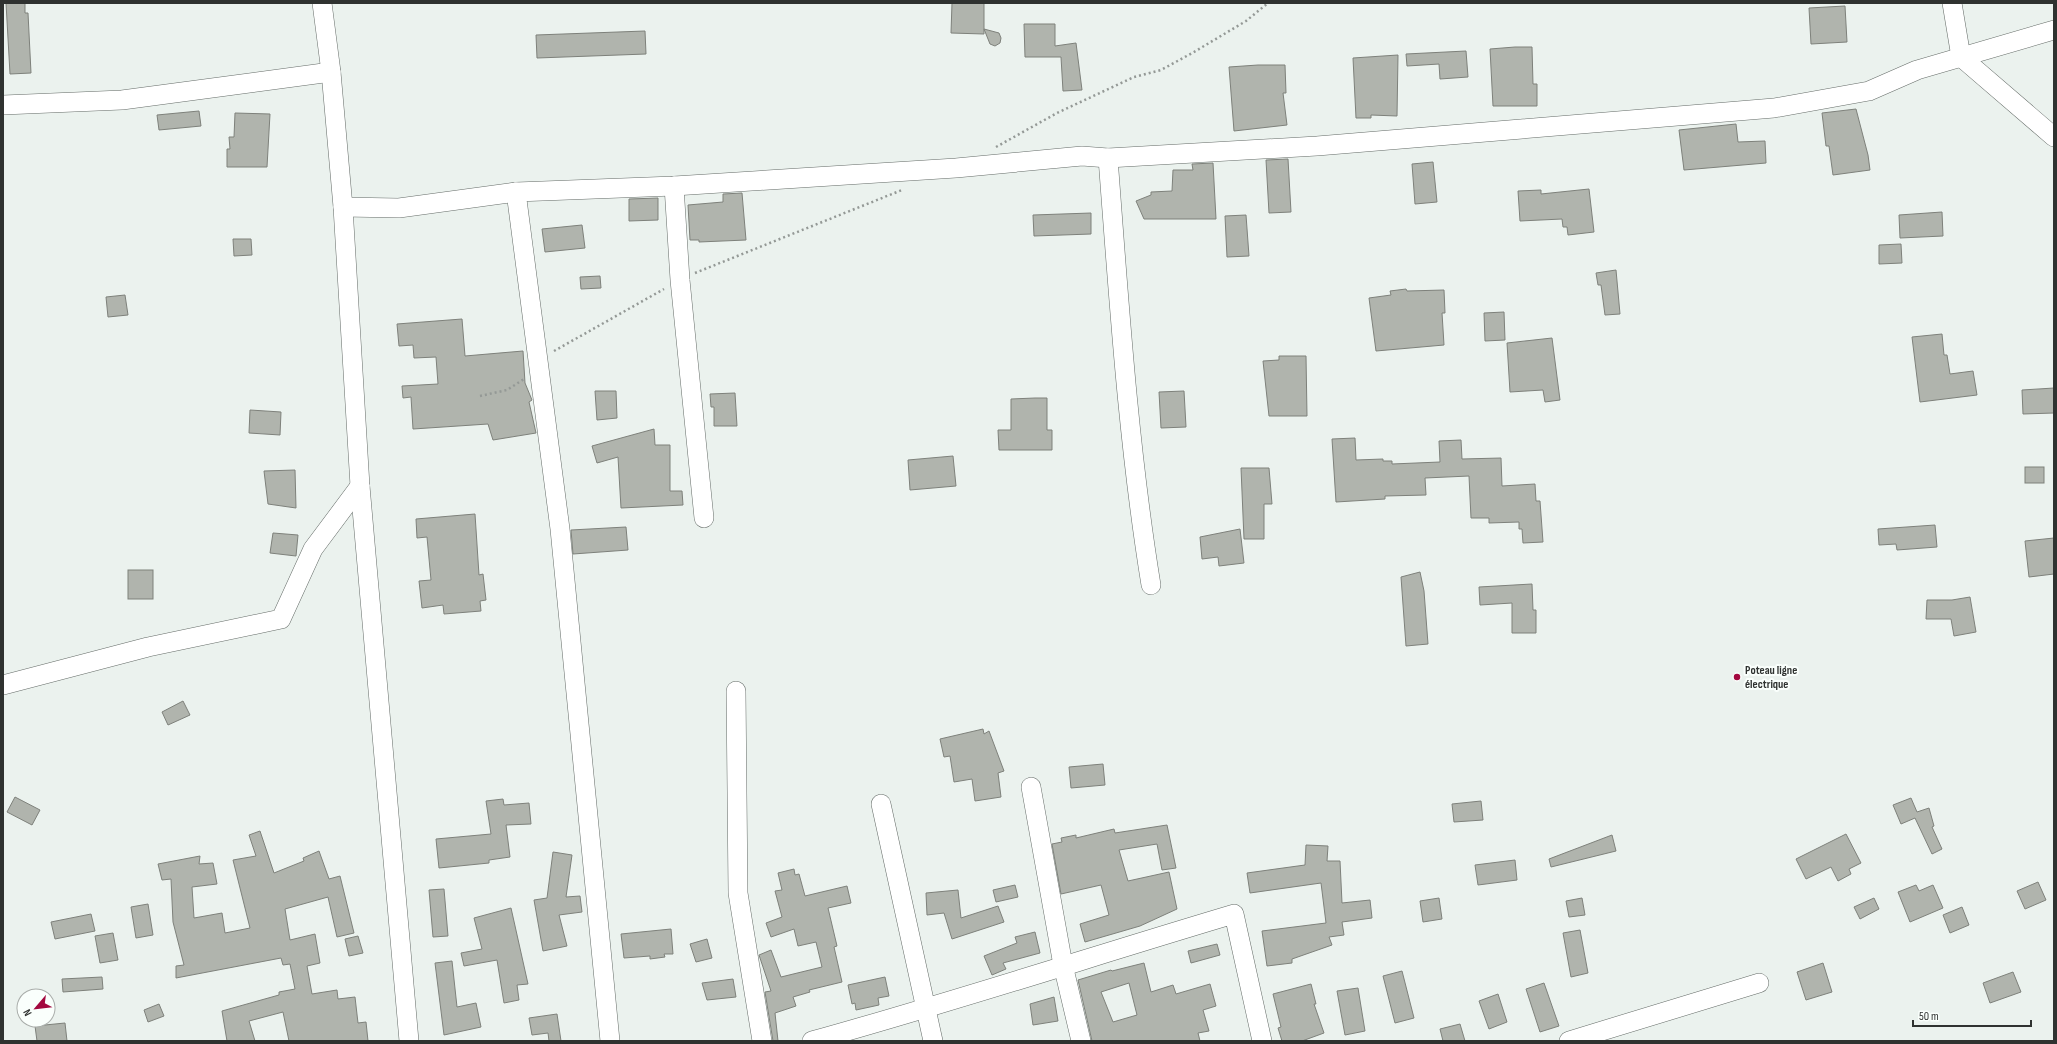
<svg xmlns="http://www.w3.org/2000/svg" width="2057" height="1044" font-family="'Sofia Sans Condensed',sans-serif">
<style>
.building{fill:#b0b4ad;stroke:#7e817b;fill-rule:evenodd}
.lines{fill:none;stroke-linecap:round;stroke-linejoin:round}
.minor-casing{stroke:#656c68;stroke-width:20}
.path{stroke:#949996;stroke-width:2.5;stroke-dasharray:2 3;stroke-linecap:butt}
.minor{stroke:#fff;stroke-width:19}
.poi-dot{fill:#a3083f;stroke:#fafffc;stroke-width:1.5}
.labels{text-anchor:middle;stroke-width:4;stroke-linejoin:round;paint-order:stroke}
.poi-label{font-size:12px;font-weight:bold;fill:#2f3230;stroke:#fafffc;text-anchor:start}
</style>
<rect width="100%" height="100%" fill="#ebf2ee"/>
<!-- building -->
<g class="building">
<polygon points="6,3 25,3 25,13 28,13 31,73 10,74"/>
<polygon points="952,3 984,3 984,34 951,33"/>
<polygon points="1845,6 1847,42 1811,44 1809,8"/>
<polygon points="1024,24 1055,24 1055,46 1076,43 1082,90 1063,91 1061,57 1025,57"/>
<polygon points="984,29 999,33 1001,38 1000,43 995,46 990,44"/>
<polygon points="645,31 646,54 537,58 536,35"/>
<polygon points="1515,47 1532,47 1533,84 1537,84 1537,106 1493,106 1490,49"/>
<polygon points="1466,51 1468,77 1440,79 1439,64 1407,66 1406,54"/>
<polygon points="1398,55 1397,116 1371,115 1371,118 1356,118 1353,58"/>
<polygon points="1258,65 1285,65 1286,93 1283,93 1287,125 1234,131 1229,67"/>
<polygon points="1856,109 1868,155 1870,170 1833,175 1829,146 1826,146 1822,113"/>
<polygon points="199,111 201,126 159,130 157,115"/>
<polygon points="235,113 270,114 267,167 227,167 227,149 230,149 229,137 234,137"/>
<polygon points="1736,124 1738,142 1765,141 1766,163 1684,170 1679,130"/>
<polygon points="1288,159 1291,212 1269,213 1266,160"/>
<polygon points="1433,162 1437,202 1415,204 1412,164"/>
<polygon points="1213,163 1216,219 1144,219 1136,201 1151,195 1151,192 1172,191 1173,170 1193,170 1192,164"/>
<polygon points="1589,189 1594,232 1568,235 1567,227 1563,227 1562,219 1520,221 1518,191 1541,190 1541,194"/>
<polygon points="742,193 746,240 699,242 699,240 690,240 688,205 723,202 723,194"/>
<polygon points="658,198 658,220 629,221 629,199"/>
<polygon points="1942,212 1943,236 1900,238 1899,215"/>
<polygon points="1091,213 1091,234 1034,236 1033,215"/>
<polygon points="1246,215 1249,256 1227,257 1225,216"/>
<polygon points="582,225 585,248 545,252 542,229"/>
<polygon points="233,239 251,239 252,255 234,256"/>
<polygon points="1901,244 1902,263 1879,264 1879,245"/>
<polygon points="1616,270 1620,314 1605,315 1601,285 1598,285 1596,273"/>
<polygon points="600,276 601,288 581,289 580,277"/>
<polygon points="1406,289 1407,291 1444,290 1445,313 1442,313 1444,345 1376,351 1369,298 1391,295 1390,291"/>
<polygon points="125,295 128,315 108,317 106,297"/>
<polygon points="1504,312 1505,340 1485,341 1484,313"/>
<polygon points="462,319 465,356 523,351 525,383 532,400 529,402 536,433 493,440 488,424 413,429 411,397 403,398 402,386 438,384 436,357 414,358 413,345 399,346 397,324"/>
<polygon points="1942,334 1944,355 1947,355 1950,374 1973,371 1977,395 1920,402 1912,337"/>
<polygon points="1552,338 1560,400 1545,402 1543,390 1510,392 1507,343"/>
<polygon points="1279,356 1306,356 1307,416 1269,416 1263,361 1279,360"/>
<polygon points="2054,388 2054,413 2023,414 2022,390"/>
<polygon points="595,391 616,391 617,418 597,420"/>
<polygon points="1184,391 1186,427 1161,428 1159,392"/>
<polygon points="735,393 737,426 714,426 714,407 711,407 710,394"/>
<polygon points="1035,398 1047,398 1047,430 1052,430 1052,450 999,450 998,430 1011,430 1011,399"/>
<polygon points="250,410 281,412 280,435 249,433"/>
<polygon points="654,429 655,445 670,445 670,491 682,491 683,505 621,508 618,457 597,463 592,446"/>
<polygon points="1355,438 1356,460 1383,459 1383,461 1392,461 1392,464 1440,462 1439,441 1461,440 1462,459 1501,458 1502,486 1535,484 1536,501 1540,501 1543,542 1523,543 1522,529 1519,529 1519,522 1489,523 1489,518 1471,518 1469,476 1425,478 1426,495 1385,496 1385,499 1336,502 1332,439"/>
<polygon points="953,456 956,486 910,490 908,460"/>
<rect x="2025" y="467" width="19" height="16"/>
<polygon points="1241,468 1269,468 1272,504 1264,504 1264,539 1244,539"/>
<polygon points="295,470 296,508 268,504 264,471"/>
<polygon points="475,514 479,575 483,574 486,600 480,601 481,611 444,614 443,605 422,608 419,581 431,580 427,537 417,538 416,519"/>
<polygon points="1935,525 1937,547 1897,550 1896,544 1879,545 1878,529"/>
<polygon points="626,527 628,550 573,554 571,530"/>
<polygon points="1240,529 1244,563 1219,566 1218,557 1202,559 1200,537"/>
<polygon points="273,533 298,535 296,556 270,553"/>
<polygon points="2054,538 2054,574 2029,577 2025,541"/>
<rect x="128" y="570" width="25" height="29"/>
<polygon points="1420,572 1424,591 1428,644 1406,646 1401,577"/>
<polygon points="1532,584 1533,610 1536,610 1536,633 1512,633 1512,603 1480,605 1479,587"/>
<polygon points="1970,597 1976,632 1954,636 1951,619 1926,619 1927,600 1952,600"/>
<polygon points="183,701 190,715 168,725 162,712"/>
<polygon points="983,729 984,734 989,731 1004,771 998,773 1001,797 975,801 972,779 954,782 950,756 944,757 940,739"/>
<polygon points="1103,764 1105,785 1071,788 1069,767"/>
<polygon points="15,797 40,810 32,825 7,812"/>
<polygon points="1911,798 1917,812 1929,808 1934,826 1932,827 1942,849 1932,854 1915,818 1901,824 1893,805"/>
<polygon points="503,799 504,805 529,803 531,824 506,825 510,857 489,860 489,863 439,868 436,839 491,834 486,801"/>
<polygon points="1481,801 1483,820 1454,822 1452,804"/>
<polygon points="1167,825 1176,868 1162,870 1157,844 1119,850 1128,881 1169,872 1177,909 1140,926 1085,942 1080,924 1109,915 1101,885 1061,894 1052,844 1062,842 1061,838 1076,835 1076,838 1114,829 1115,833"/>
<polygon points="260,831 274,873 304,861 303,858 319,851 329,879 340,876 354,933 337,937 328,897 285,909 290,940 315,934 320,963 307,966 312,994 337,990 338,999 355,997 358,1023 366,1022 368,1041 289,1041 283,1012 249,1021 255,1041 227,1041 222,1011 279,995 279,992 295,989 290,964 283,965 281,958 176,978 176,966 184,965 173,922 171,879 162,880 158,864 200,856 199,864 213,863 217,884 192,887 194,918 222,913 225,933 250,928 233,860 256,856 249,835"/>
<polygon points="1846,834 1861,863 1849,869 1851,874 1838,881 1831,867 1806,879 1796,859"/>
<polygon points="1612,835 1616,851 1551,867 1549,859"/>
<polygon points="1306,845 1328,846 1327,861 1340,861 1342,903 1370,900 1372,918 1342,922 1344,935 1329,937 1332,945 1292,959 1292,963 1267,966 1262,931 1326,923 1321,883 1250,893 1247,873 1305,865"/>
<polygon points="553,852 572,855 566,897 580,896 582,912 559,915 567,946 543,951 534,900 547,898"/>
<polygon points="1515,860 1517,880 1478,885 1475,865"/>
<polygon points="794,869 795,875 799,874 805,896 847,886 851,903 828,908 837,946 834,947 842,982 809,990 810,992 793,997 796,1006 775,1013 778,1041 773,1041 765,992 771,991 759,955 771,950 781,977 822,967 816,942 798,946 794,929 771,937 766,923 782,917 775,891 782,890 778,873"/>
<polygon points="2038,882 2046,900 2025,909 2017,891"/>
<polygon points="1015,885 1018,897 996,902 993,890"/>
<polygon points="1916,885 1919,891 1933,885 1943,908 1910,922 1898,892"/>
<polygon points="444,889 448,936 433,937 429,890"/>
<polygon points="958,890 961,918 998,906 1004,922 952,939 944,913 927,915 926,893"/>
<polygon points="1439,898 1442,919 1423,922 1420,901"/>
<polygon points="1582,898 1585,915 1569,917 1566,901"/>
<polygon points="1874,898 1879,909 1860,919 1854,907"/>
<polygon points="148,904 153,935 136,938 131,907"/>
<polygon points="1962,907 1969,925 1950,933 1943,915"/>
<polygon points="511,908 528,984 517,985 519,1000 504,1003 497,960 464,966 461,953 482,949 474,918"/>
<polygon points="91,914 95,931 55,939 51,922"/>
<polygon points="671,929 673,954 664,954 665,957 650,959 650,956 624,958 621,934"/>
<polygon points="1580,930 1588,973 1571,977 1563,933"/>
<polygon points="1035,932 1040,953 1003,963 1006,969 992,975 984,956 1017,943 1015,937"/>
<polygon points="113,933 118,960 100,963 95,936"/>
<polygon points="358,936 363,953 349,956 345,939"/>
<polygon points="707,939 712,958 696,962 690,944"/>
<polygon points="1217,944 1220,955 1191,963 1188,951"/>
<polygon points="452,961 457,1007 476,1003 481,1027 444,1035 435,963"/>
<path d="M 1144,963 L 1151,992 L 1173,985 L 1176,994 L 1210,984 L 1216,1006 L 1203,1010 L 1209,1031 L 1198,1033 L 1200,1041 L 1092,1041 L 1078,980 L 1111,970 L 1112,971 ZM 1129,983 L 1137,1015 L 1113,1022 L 1101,992 Z"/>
<polygon points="1823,963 1832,992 1806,1000 1797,972"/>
<polygon points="1402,971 1414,1018 1395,1023 1383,976"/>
<polygon points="2013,972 2021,992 1990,1003 1983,983"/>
<polygon points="102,977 103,989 63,992 62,979"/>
<polygon points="885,977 889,996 878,998 879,1005 856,1010 855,1003 852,1004 848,985"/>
<polygon points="733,979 736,997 707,1000 702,983"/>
<polygon points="1544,983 1559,1026 1540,1032 1526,989"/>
<polygon points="1311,984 1316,1004 1314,1004 1324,1033 1302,1041 1282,1041 1278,1028 1281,1027 1273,994"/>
<polygon points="1358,988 1365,1031 1345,1035 1337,991"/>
<polygon points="1498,994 1507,1022 1489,1029 1479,1001"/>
<polygon points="1054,997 1058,1021 1033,1025 1030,1004"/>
<polygon points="159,1004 164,1016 148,1022 144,1010"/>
<polygon points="557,1014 561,1041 549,1041 548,1033 532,1035 529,1018"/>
<polygon points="65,1023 67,1041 37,1041 35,1026"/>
<polygon points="1460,1024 1465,1041 1443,1041 1440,1029"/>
</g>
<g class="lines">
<!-- minor casing -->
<g class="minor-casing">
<g id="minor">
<polyline points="322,3 331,72 343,207 360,486 409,1041"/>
<polyline points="1952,3 1961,57 2054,137"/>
<polyline points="3,105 122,100 331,72"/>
<path d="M 1108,158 C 1119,301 1128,444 1151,585"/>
<polyline points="674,186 680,280 704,518"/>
<polyline points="516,192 560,529 610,1041"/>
<polyline points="343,207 399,208 516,192 674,186 956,168 1082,156 1108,158 1317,146 1774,108 1869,91 1917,70 2054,30"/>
<polyline points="3,685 148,647 281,619 313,549 360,486"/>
<polyline points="736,691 738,893 762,1041"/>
<polyline points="1031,787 1063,965 1081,1041"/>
<polyline points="881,804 933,1041"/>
<path d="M 812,1041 C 953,1002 1093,956 1234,914 L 1262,1041"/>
<polyline points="1569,1041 1759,983"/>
</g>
</g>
<!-- path -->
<g class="path">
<polyline points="996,147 1057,113 1134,77 1161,70 1194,52 1246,21 1268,3"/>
<polyline points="695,273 902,190"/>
<polyline points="554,351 664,289"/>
<polyline points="480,396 507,390 524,379"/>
</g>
<!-- minor -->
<use href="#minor" class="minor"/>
</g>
<!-- markers -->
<circle class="poi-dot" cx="1737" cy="677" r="4"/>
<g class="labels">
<!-- poi labels -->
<g class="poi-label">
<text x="1745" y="674">Poteau ligne<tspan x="1745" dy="14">électrique</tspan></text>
</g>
</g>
<!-- border -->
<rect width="2057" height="1044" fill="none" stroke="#2f3230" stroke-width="8"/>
<!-- north arrow -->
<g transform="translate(36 1008) rotate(242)"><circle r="19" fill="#fafffc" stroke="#a9adaa"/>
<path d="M0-3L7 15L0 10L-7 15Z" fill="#a3083f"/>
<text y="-6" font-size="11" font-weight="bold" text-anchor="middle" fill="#2f3230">N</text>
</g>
<!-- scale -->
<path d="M1913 1020v6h118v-6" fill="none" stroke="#2f3230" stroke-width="2"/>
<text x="1919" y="1020" font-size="12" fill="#2f3230" stroke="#fafffc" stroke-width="3" paint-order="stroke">50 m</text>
</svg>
